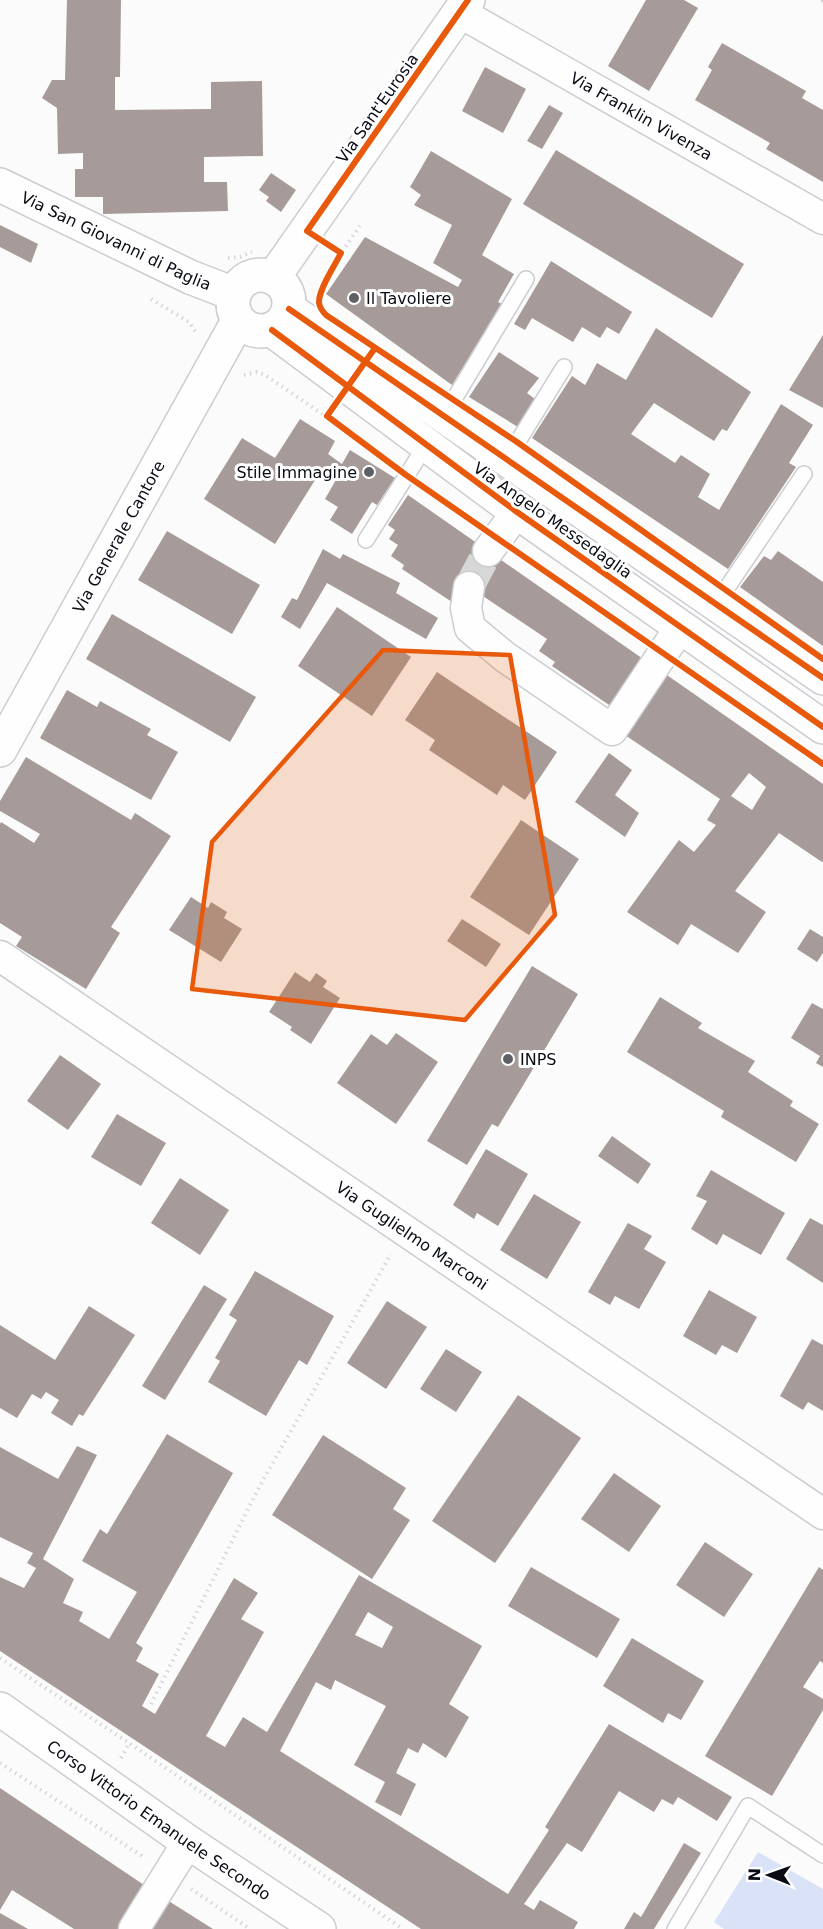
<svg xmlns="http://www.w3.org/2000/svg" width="823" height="1929" font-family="'DejaVu Sans',sans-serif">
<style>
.green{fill:#dae2f8}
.building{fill:#a69b99;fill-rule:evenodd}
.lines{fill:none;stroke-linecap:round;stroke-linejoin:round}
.minor-tunnel{stroke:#d7d7d8;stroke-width:30;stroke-dasharray:30 15;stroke-linecap:butt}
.service-casing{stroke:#cccdd2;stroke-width:18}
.minor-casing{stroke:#cccdd2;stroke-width:33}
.tertiary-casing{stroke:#cccdd2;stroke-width:36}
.primary-casing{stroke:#cccdd2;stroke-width:36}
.path{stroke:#d7d7d8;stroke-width:4;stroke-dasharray:1.5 4.5;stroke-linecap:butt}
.service{stroke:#fefefe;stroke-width:15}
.minor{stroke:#fefefe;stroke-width:30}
.tertiary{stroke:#fefefe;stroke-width:33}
.primary{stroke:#fefefe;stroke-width:33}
.rail{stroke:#cbcbcb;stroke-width:4.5;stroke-dasharray:10 10;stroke-linecap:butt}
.cycleway-casing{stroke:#fff;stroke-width:10}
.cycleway{stroke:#e8590c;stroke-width:6}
.marked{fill:#e8590c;fill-opacity:0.2;stroke:#e8590c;stroke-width:4.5;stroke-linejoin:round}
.poi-dot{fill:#5e6066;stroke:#fff;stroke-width:2}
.labels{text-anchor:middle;stroke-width:6;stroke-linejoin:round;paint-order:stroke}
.street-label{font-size:16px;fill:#090c15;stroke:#fff}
.poi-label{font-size:16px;fill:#090c15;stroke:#fff;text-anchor:start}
</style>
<rect width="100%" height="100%" fill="#fbfbfb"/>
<!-- green -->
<polygon class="green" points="758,1852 823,1889 823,1929 724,1929 714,1922"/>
<!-- building -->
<g class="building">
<polygon points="67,0 121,0 120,77 115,77 115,110 211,109 211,82 262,81 263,156 204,157 204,182 227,182 228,211 103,214 103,197 75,197 75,169 83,169 83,153 58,154 57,108 42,98 52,80 65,80"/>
<polygon points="646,0 684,0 698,8 649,91 608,66"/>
<polygon points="722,43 806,91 802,98 823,110 823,182 766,149 770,143 695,100 712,70 708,67"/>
<polygon points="485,67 526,89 503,133 462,111"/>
<polygon points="549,105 563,113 542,149 527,141"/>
<polygon points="556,150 744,264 712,318 523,204"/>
<polygon points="431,151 512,199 482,255 514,274 498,302 502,304 452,385 326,294 365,237 458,287 462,280 433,263 452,225 414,205 421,195 410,187"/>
<polygon points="271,173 296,190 281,212 266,201 269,197 259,190"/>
<polygon points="0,225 38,244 31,263 0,247"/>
<polygon points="551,261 632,312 619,334 607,327 600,338 582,327 573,342 532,318 525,330 514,324"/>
<polygon points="656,328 751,392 727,431 722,429 714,441 654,403 631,434 675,463 681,455 710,474 698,497 719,510 781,404 813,425 789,463 796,467 728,569 532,438 572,376 585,385 597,363 626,380"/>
<polygon points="823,335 823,408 789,390"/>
<polygon points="499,352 539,378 527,393 535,399 518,427 469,397"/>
<polygon points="300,419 335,441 328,454 342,464 350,450 395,478 377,505 372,502 352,534 330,520 338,507 325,499 337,478 322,469 275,544 204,499 242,438 275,458"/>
<polygon points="408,495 646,661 615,709 552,666 555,662 539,651 547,639 465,584 452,602 402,569 404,565 391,556 398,545 389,539 395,530 388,525"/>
<polygon points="167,531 260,585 232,634 138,580"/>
<polygon points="323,549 340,559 343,554 400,583 396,593 438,618 426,639 327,583 300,629 281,617 292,598 297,600"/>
<polygon points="778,551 823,582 823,646 740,587 764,556 771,560"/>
<polygon points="337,607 411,657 372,716 298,666"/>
<polygon points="112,614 256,697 230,742 86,659"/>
<polygon points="437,672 557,752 525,800 503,785 497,795 429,750 435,740 405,720"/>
<path d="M 664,673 L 823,784 L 823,861 L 822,862 L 779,833 L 735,891 L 766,912 L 738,953 L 691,924 L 678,945 L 627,912 L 679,840 L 694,852 L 716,825 L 707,820 L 720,799 L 622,733 ZM 749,773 L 766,787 L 752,810 L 731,796 Z"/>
<polygon points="67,690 97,707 100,701 151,729 147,735 178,752 151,800 40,738"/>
<polygon points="609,753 632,770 615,795 639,813 625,837 575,802"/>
<polygon points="26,757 131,820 135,813 171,836 111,927 120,933 86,989 16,946 22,937 0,923 0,824 1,822 34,843 40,834 0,811 0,801"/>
<polygon points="521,820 579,859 529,935 470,897"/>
<polygon points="191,897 208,908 211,902 227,912 224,918 242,929 221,962 169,930"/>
<polygon points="462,919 501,944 486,967 447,941"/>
<polygon points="810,929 823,937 823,953 817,962 797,949"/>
<polygon points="532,966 578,994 498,1127 492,1124 467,1165 427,1141"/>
<polygon points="295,972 310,982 316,973 327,981 323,987 340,998 311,1044 290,1030 292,1027 269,1012"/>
<polygon points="660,997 702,1023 698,1028 755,1061 748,1072 793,1101 790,1106 819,1124 796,1162 721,1117 724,1111 627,1052"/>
<polygon points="812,1003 823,1009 823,1067 816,1063 820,1056 791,1038"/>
<polygon points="396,1033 438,1062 396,1124 337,1083 371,1034 387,1045"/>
<polygon points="60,1055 101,1084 68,1130 27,1101"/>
<polygon points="117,1114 166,1143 141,1186 91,1157"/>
<polygon points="612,1136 651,1164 638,1184 598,1156"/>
<polygon points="486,1149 528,1174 498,1226 477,1213 474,1219 453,1205"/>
<polygon points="711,1170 785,1213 761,1255 723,1234 717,1245 691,1229 707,1201 696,1196"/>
<polygon points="180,1178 229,1210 200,1255 151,1223"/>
<polygon points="534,1194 581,1222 547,1279 500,1250"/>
<polygon points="810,1218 823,1225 823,1283 786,1259"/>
<polygon points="628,1223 652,1236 644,1249 666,1262 639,1309 615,1296 610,1305 588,1292"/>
<polygon points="255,1271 334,1316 307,1365 299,1360 266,1416 208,1382 220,1361 215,1358 237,1320 229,1315"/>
<polygon points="204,1285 227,1299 165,1400 142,1386"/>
<polygon points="709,1290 757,1317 737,1353 722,1345 716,1355 683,1336"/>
<polygon points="387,1301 427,1327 386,1389 347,1363"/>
<polygon points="89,1306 135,1335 83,1416 79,1414 72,1426 51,1413 59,1400 46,1392 41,1399 32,1394 17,1418 0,1408 0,1325 55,1360"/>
<polygon points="812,1339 823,1345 823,1411 808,1402 803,1410 780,1396"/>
<polygon points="446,1349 482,1372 456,1412 420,1389"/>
<polygon points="518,1395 581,1438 495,1563 432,1521"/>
<path d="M 167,1434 L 233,1473 L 136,1643 L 143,1648 L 136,1661 L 159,1674 L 142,1706 L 155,1714 L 234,1578 L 258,1593 L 241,1619 L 264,1632 L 206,1736 L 225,1747 L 243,1717 L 267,1732 L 359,1575 L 482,1646 L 449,1704 L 469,1717 L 446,1758 L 423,1743 L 418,1753 L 408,1748 L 396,1773 L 416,1784 L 401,1816 L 375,1802 L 385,1782 L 354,1765 L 386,1706 L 335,1680 L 331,1690 L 316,1682 L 280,1751 L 508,1894 L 549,1830 L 545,1827 L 609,1724 L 732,1797 L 717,1821 L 678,1797 L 673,1805 L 662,1799 L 654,1812 L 619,1791 L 582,1852 L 567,1843 L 524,1904 L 534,1910 L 540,1900 L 578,1922 L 574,1929 L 421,1929 L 0,1651 L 0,1577 L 24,1588 L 36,1568 L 27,1563 L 33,1553 L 0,1537 L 0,1447 L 58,1479 L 77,1446 L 97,1455 L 43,1559 L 74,1579 L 63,1603 L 83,1612 L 79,1621 L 109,1639 L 137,1592 L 82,1561 L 100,1529 L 107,1534 ZM 368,1612 L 393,1627 L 382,1648 L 355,1635 Z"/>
<polygon points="323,1435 406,1488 393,1509 410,1520 372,1579 272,1515"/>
<polygon points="614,1473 661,1506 629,1552 581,1519"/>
<polygon points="705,1542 753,1574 724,1617 676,1585"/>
<polygon points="531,1567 620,1619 597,1658 508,1606"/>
<polygon points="819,1567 823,1570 823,1663 820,1661 803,1687 823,1699 823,1710 772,1796 705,1756"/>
<polygon points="632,1638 704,1681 681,1720 668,1713 663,1723 603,1686"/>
<polygon points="0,1788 147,1887 122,1929 74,1929 12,1890 0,1910"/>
<polygon points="684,1843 701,1853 654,1929 624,1929 634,1912 641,1917"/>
<polygon points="167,1900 213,1929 150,1929"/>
<polygon points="0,1913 28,1929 0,1929"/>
</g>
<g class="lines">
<!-- minor-tunnel -->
<polyline class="minor-tunnel" points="469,587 488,551"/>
<!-- service casing -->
<g class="service-casing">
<g id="service">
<polyline points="444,416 526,279"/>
<polyline points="507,459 564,367"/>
<polyline points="366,540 426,445"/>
<polyline points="716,604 804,474"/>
<polyline points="675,1929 748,1806 823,1855"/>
</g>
</g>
<!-- minor casing -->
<g class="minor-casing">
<g id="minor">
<path id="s1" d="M 459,12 L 823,219"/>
<polyline points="488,551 517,512"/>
<polyline points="469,587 466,608 470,628 505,657 612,730 681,626"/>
<path id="s2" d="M 0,956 L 823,1514"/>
<polyline points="134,1929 188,1842"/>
</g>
</g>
<!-- tertiary casing -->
<g class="tertiary-casing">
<g id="tertiary">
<polyline points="273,278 468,0"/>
<path id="s3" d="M 0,750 L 238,321"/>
<path id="s4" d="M 0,1709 L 188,1842 L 319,1929"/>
</g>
</g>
<!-- primary casing -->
<g class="primary-casing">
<g id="primary">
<path id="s5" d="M 0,185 L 190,277 L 234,294"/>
<circle cx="261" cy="303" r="28"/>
<polyline points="289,309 823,678"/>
<polyline points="272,330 517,512 823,727"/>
</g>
</g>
<!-- path -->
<g class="path">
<polyline points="228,258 240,257 252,252"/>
<polyline points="320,294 341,253 360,226"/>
<polyline points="151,299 189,322 197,334"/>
<polyline points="244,375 257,372 265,375 343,428"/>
<polyline points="0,1658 129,1743 403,1929"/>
<polyline points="151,1704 257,1491 391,1254"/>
<polyline points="121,1758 129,1743"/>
<polyline points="0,1763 145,1858"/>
<polyline points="191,1889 250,1929"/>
</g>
<!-- service -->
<use href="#service" class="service"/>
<!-- minor -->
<use href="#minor" class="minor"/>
<!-- tertiary -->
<use href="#tertiary" class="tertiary"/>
<!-- primary -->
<use href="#primary" class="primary"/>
<!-- rail -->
<polyline class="rail" points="822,0 823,1"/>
<!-- cycleway casing -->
<g class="cycleway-casing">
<g id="cycleway">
<path d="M 468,0 L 307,231 L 341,253 C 335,265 318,290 319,303 C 320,308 323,312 326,315 L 517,442 L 823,659"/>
<polyline points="289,309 823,678"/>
<polyline points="272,330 517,512 823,727"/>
<polyline points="375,348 327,416 406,475 823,764"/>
</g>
</g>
<!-- cycleway -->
<use href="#cycleway" class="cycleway"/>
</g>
<!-- marked area -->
<path class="marked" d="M 383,650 L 510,655 L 555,915 L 465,1020 L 192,989 L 212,842 Z"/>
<!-- markers -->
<g class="poi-dot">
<circle cx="354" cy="298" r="6"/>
<circle cx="369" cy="472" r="6"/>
<circle cx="508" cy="1059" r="6"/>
</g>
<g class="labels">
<!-- street labels -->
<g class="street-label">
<text transform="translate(377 108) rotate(-55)" y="6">Via Sant'Eurosia</text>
<text dy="6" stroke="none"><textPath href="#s1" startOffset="210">Via Franklin Vivenza</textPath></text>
<text dy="6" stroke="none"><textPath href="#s5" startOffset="129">Via San Giovanni di Paglia</textPath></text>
<text transform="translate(553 520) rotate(35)" y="6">Via Angelo Messedaglia</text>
<text dy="6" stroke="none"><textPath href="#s3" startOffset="244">Via Generale Cantore</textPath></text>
<text dy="6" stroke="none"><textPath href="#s2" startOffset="498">Via Guglielmo Marconi</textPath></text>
<text dy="6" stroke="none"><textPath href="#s4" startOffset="194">Corso Vittorio Emanuele Secondo</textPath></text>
</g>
<!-- poi labels -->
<g class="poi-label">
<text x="366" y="304">Il Tavoliere</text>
<text x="357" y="478" text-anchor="end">Stile Immagine</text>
<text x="520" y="1065">INPS</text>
</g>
</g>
<!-- north arrow -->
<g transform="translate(769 1875) rotate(271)" stroke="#ffffff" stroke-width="4.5" paint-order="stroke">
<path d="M0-4.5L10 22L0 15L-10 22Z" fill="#090c15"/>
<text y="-9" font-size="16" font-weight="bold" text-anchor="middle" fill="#090c15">N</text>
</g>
</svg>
